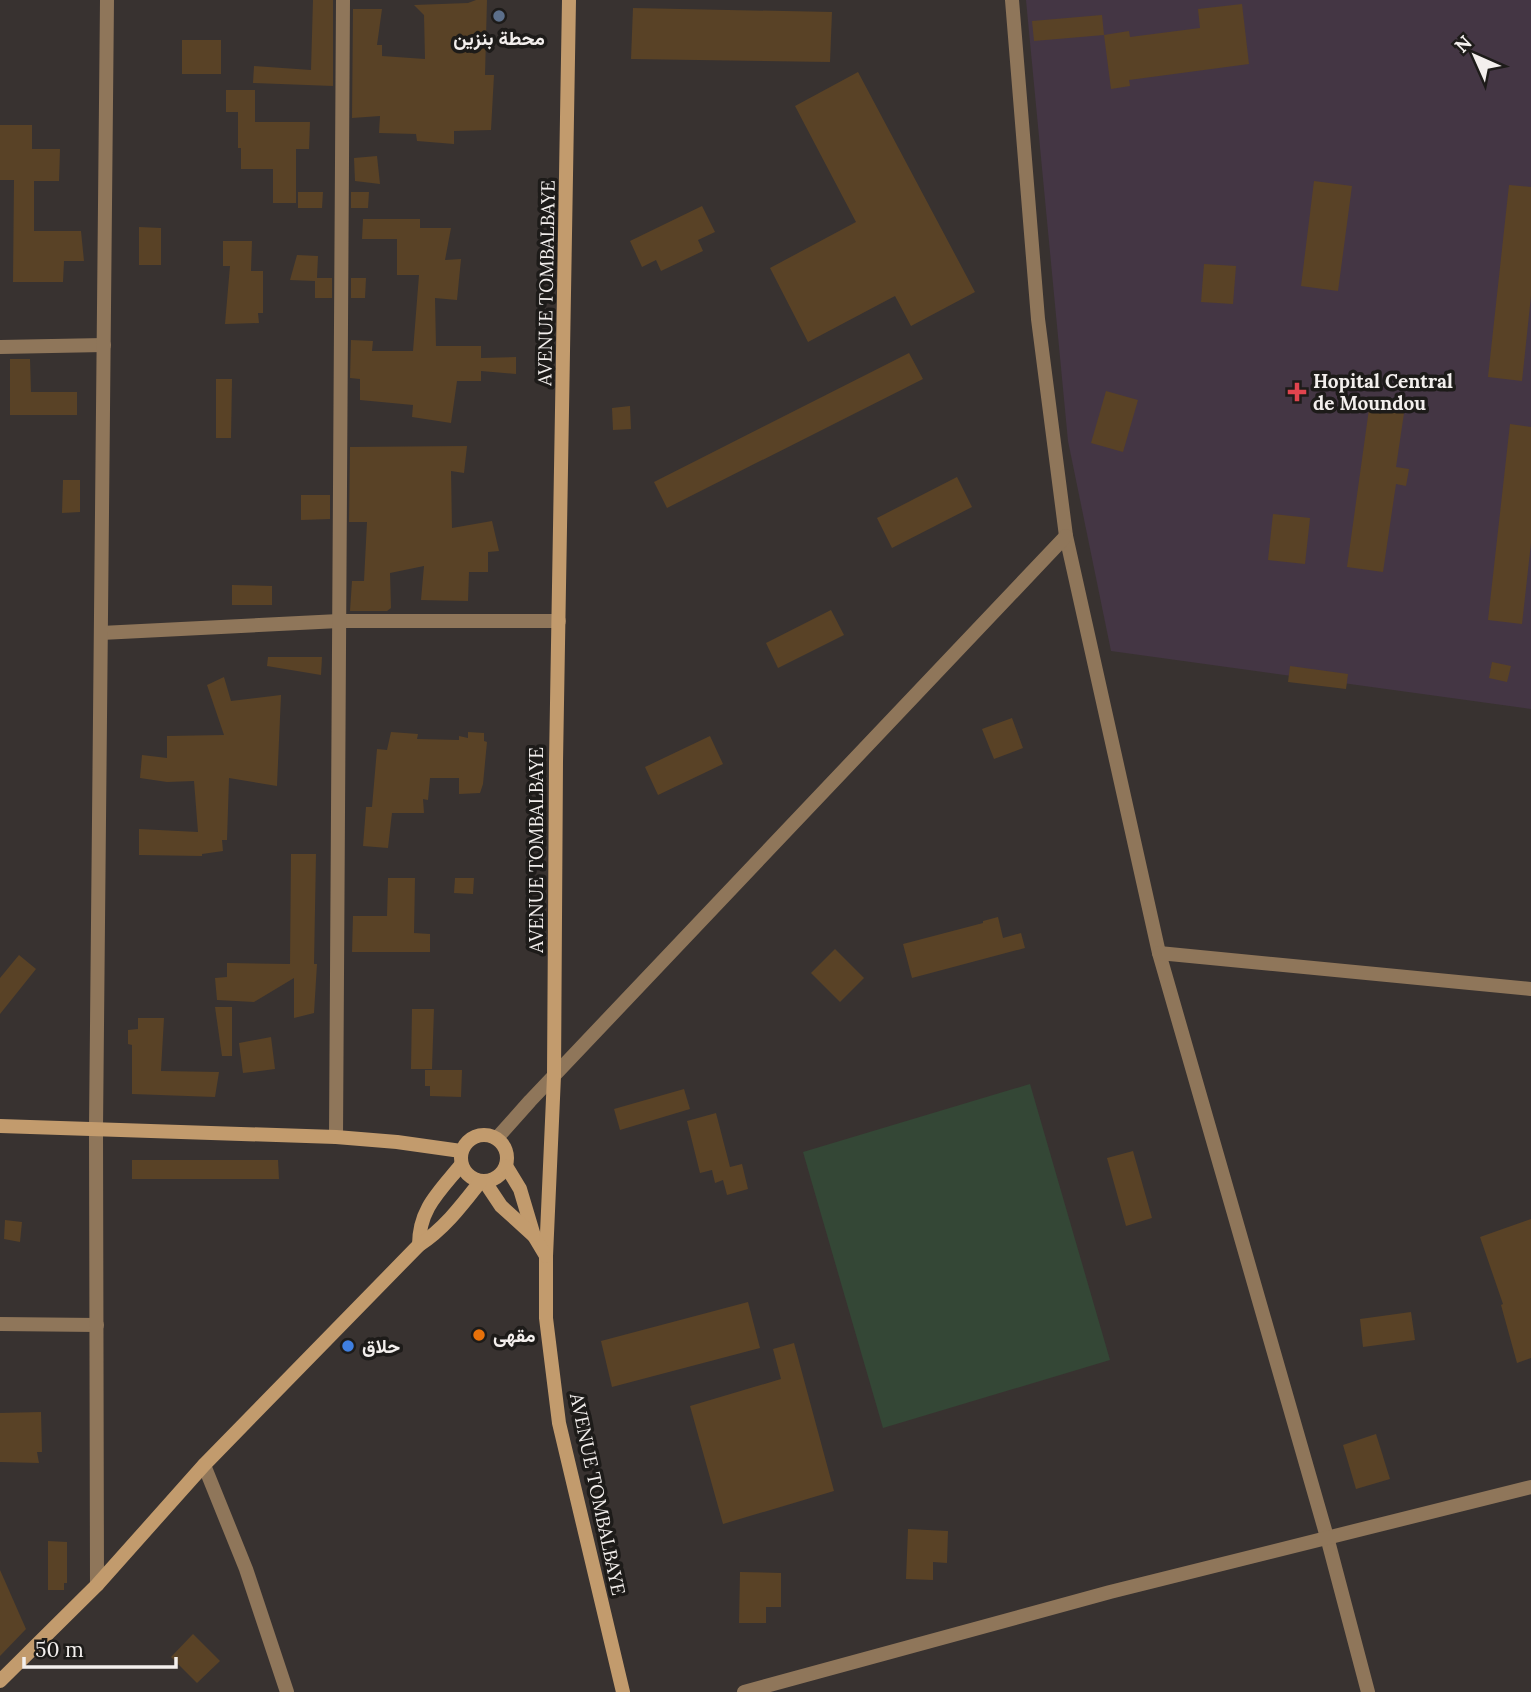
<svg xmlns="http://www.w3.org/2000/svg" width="1531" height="1692" font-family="Lora,Vazirmatn,serif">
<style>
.medical{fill:#443644}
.green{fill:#344736}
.building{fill:#594226}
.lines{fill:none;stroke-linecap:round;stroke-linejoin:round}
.street{stroke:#8f765a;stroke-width:14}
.secondary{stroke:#c29b6d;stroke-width:14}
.service-dot{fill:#5c6f8a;stroke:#1d1b19;stroke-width:2.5}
.health-dot{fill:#e0444e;stroke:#1d1b19;stroke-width:2.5}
.food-dot{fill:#e8710a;stroke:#1d1b19;stroke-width:2.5}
.shop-dot{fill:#3f7fe0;stroke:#1d1b19;stroke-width:2.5}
.labels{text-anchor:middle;stroke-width:7;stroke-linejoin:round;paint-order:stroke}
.poi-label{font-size:19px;font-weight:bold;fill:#f3efed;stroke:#1d1b19;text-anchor:start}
.street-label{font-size:19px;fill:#f3efed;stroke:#1d1b19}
</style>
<rect width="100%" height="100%" fill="#383230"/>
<!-- medical -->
<polygon class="medical" points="1026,0 1531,0 1531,709 1111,651 1068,441"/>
<!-- green -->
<polygon class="green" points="1030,1084 1110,1360 883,1428 803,1152"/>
<!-- building -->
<g class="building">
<polygon points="313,0 333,0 333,86 253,83 254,66 311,70"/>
<polygon points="476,0 487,0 485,75 494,75 491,130 454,131 454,144 417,141 416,134 379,133 380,116 352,118 353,9 382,9 377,45 382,45 382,56 425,59 424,15 414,5 468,3"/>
<polygon points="1242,4 1249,64 1129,80 1130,86 1111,89 1104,35 1129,31 1130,37 1200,28 1198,9"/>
<polygon points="633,8 832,12 830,62 631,59"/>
<polygon points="1102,15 1104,35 1034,41 1032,21"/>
<rect x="182" y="40" width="39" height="34"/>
<polygon points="858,72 975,292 911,326 895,296 808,342 770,268 856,222 795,106"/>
<polygon points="226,90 255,90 255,122 310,122 309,149 296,149 296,203 273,203 273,169 241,169 241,148 238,148 238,112 226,112"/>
<polygon points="0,125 32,125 32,149 60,149 59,181 34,181 34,231 81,231 84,261 64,261 63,282 13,282 14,180 0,180"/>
<polygon points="377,156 380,184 355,181 354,158"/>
<polygon points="1314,181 1352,186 1338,291 1301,286"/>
<polygon points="1509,185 1531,187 1531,296 1522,381 1488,377"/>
<polygon points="298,192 323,192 322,208 298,208"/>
<polygon points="351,192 369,192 368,208 351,208"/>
<polygon points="702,206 715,232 698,240 703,251 661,271 656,260 642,267 630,241"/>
<polygon points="363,219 420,219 420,228 451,228 445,260 461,259 457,300 435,298 436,346 481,346 481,358 516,357 516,374 481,371 481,381 457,381 451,423 412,417 413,405 360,400 360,379 350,378 351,340 373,341 372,351 413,351 419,275 397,275 397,239 362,239"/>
<polygon points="139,227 161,228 161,265 139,265"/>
<polygon points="223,241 252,241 251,271 263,271 263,313 258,313 259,323 225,324 230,266 223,266"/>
<polygon points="297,255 318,256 317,278 332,278 332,298 315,298 315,281 290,280"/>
<polygon points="1204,264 1236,266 1233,304 1201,302"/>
<polygon points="351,278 366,278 365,298 351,298"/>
<polygon points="909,353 923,379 667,508 654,482"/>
<polygon points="10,359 30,359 31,392 77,392 77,415 10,415"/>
<polygon points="216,379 232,379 231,438 216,438"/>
<polygon points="1106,391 1138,400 1123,452 1091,443"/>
<polygon points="630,406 631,429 613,430 612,408"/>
<polygon points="1369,409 1404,413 1396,467 1409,469 1406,486 1396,484 1383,572 1347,567"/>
<polygon points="1510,424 1531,427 1531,543 1522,624 1488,620"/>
<polygon points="467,446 464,473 451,471 452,528 492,521 499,551 488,552 488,572 469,572 468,601 421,600 424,566 390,573 391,608 387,611 350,611 352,581 364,581 367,522 349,522 350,447"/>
<polygon points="957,477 972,507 892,548 877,518"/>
<polygon points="63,480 80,480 80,512 62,513"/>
<polygon points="301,495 330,495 330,519 301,520"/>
<polygon points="1273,514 1310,518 1305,564 1268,560"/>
<polygon points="232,585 272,586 272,605 232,605"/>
<polygon points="831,610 844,635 778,668 766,643"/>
<polygon points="268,657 322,657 321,675 267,666"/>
<polygon points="1492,662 1511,666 1507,682 1489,678"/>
<polygon points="1290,666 1348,674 1346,689 1288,682"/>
<polygon points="224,677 231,701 281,695 277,786 229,778 227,840 222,840 223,851 202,854 202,856 139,855 139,829 198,832 194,781 167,782 140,778 142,755 167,758 167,736 224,735 207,685"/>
<polygon points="1012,718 1023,748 994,759 982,729"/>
<polygon points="391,732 418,734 417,739 459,740 459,736 468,738 468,732 484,733 484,741 487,742 483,784 480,793 459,794 459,778 430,778 428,800 423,799 424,813 392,813 388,848 363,846 366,807 372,807 377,749 387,750"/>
<polygon points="710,736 723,764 658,795 645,767"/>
<polygon points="291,854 316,854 314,964 317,964 314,1013 294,1018 294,978 254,1002 217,1000 215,978 227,977 227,963 290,964"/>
<polygon points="388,878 415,878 414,933 430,934 430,952 352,952 353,916 387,916"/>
<polygon points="455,878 474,878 473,894 454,893"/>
<polygon points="998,917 1003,938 1021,933 1025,948 912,978 903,944 983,923 983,921"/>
<polygon points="835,949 864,978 840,1002 811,973"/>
<polygon points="19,955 36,969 0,1014 0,978"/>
<polygon points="215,1007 232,1007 232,1056 222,1056"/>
<polygon points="412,1009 434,1009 432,1069 411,1069"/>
<polygon points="138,1018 164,1018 161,1071 219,1072 215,1097 132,1094 132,1045 128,1044 128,1030 138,1029"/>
<polygon points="271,1037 275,1069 243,1073 239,1043"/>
<polygon points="425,1070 462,1070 461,1097 430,1096 430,1086 425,1086"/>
<polygon points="684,1089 690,1109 620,1130 614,1109"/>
<polygon points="716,1113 730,1167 742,1164 748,1189 727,1195 723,1180 715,1183 712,1170 700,1173 687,1121"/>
<polygon points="1133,1151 1152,1218 1126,1226 1107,1158"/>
<polygon points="132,1160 278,1160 279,1179 132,1179"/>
<polygon points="1531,1219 1531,1358 1517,1363 1501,1305 1503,1304 1480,1237"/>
<polygon points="5,1220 22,1222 20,1242 4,1239"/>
<polygon points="748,1302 760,1348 612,1387 601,1341"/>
<polygon points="1411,1312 1415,1340 1363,1347 1360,1319"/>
<polygon points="794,1343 834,1491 723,1524 690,1406 781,1379 773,1349"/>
<polygon points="41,1412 42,1452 37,1452 39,1463 0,1462 0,1413"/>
<polygon points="1376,1434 1390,1479 1356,1489 1343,1445"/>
<polygon points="908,1529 948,1531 947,1563 933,1562 933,1580 906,1579"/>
<polygon points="48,1541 67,1542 67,1583 64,1583 64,1590 48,1590"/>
<polygon points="0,1570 26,1629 0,1656"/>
<polygon points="740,1572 781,1573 781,1607 766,1607 766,1623 739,1623"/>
<polygon points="193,1634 220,1661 197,1683 171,1657"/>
</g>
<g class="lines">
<!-- street -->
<g class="street">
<polyline points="1012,0 1038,319 1066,536 1159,953 1327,1537 1368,1692"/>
<polyline points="0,347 104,345"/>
<polyline points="101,633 339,621 559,621"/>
<polyline points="1159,953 1531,989"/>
<polyline points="336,1137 343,0"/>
<polyline points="497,1138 530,1101 1066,536"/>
<polyline points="0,1324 97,1325"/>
<polyline points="204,1465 246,1569 287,1692"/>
<polyline points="97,1585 96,1128 107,0"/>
<polyline points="744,1692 1110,1592 1531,1487"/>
</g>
<!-- secondary -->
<g class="secondary">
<polyline points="569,0 556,762 554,1076 546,1256 546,1318 559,1423 623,1692"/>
<polyline points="0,1126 336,1137 397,1142 461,1151"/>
<circle cx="484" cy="1158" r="23"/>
<polyline points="506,1166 520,1189 534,1236 546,1256"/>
<polyline points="485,1182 501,1206 533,1235"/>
<path d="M 419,1245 C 419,1209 439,1192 461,1165"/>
<path d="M 0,1681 L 97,1585 L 204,1465 L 419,1245 C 444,1229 462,1205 480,1182"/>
</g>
</g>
<!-- markers -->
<circle class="service-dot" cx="499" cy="16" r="7"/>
<path class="health-dot" d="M1293.5 381.5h7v7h7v7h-7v7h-7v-7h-7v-7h7z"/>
<circle class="food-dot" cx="479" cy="1335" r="7"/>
<circle class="shop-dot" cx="348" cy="1346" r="7"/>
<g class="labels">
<!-- poi labels -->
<g class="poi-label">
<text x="499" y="45" text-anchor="middle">محطة بنزين</text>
<text x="1313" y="388">Hopital Central<tspan x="1313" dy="22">de Moundou</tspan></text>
<text x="493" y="1342">مقهى</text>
<text x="362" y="1353">حلاق</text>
</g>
<!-- street labels -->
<g class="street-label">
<text transform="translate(546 283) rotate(-89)" y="7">AVENUE TOMBALBAYE</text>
<text transform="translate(536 850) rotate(-90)" y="7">AVENUE TOMBALBAYE</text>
<text transform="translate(598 1494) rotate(78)" y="7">AVENUE TOMBALBAYE</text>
</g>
</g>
<!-- north arrow -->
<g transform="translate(1475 56) rotate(315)" stroke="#1d1b19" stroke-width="5" paint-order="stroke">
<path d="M0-5L12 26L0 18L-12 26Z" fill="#f3efed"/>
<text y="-10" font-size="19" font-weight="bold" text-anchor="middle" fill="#f3efed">N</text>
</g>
<!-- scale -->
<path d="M24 1657v10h152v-10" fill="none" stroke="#f3efed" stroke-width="3.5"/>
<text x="35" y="1657" font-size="21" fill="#f3efed" stroke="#1d1b19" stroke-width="5" paint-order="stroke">50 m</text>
</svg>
